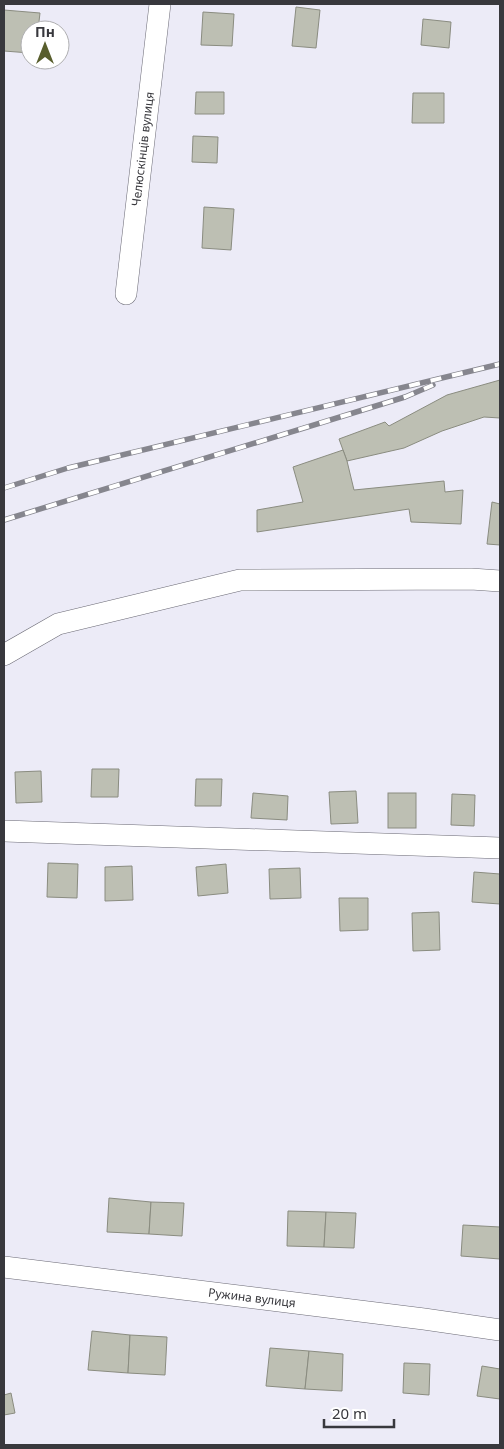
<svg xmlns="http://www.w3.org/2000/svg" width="504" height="1449" font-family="'Noto Sans',sans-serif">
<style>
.building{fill:#bdbfb3;stroke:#8a8c80}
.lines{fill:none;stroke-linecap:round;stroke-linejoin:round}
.street-casing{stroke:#6b6a75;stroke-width:22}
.street{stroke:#fff;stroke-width:21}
.rail-casing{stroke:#86868e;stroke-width:5.5}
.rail{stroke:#fff;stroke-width:4;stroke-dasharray:11;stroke-linecap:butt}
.labels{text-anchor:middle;stroke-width:4;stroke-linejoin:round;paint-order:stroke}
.street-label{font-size:12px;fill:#38383d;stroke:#fff}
</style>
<rect width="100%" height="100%" fill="#ecebf7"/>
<!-- building -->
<g class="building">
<polygon points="296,7 320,10 316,48 292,46"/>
<polygon points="4,10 40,13 38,30 30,30 30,53 4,51"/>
<polygon points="203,12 234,14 232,46 201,45"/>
<polygon points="423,19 451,22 449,48 421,45"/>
<polygon points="196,92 224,92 224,114 195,114"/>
<polygon points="413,93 444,93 444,123 412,123"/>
<polygon points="193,136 218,137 217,163 192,162"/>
<polygon points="204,207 234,209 231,250 202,248"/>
<polygon points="500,380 500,418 484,417 442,431 404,448 347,461 339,439 385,422 389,426 447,395"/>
<polygon points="343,450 347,461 354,490 444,481 445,492 463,490 461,524 411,522 409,509 257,532 257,510 303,502 293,467"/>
<polygon points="492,502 500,504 500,545 487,544"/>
<polygon points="92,769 119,769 118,797 91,797"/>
<polygon points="41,771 42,802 16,803 15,772"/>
<polygon points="196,779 222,779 221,806 195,806"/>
<polygon points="356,791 358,823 331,824 329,792"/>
<polygon points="253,793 288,796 287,820 251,818"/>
<rect x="388" y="793" width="28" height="35"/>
<polygon points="452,794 475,795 474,826 451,825"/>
<polygon points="48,863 78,864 77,898 47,897"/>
<polygon points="226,864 228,893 198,896 196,867"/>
<polygon points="132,866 133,900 105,901 105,867"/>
<polygon points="300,868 301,898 270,899 269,869"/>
<polygon points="474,872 500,874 500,904 472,902"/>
<polygon points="339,898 368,898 368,930 340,931"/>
<polygon points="439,912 440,950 413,951 412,913"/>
<polygon points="109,1198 151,1202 149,1234 107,1232"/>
<polygon points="151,1202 184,1203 182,1236 149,1234"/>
<polygon points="288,1211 326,1212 324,1247 287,1246"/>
<polygon points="326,1212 356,1213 354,1248 324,1247"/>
<polygon points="463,1225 500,1227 500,1259 461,1256"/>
<polygon points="92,1331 130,1335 128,1373 88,1370"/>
<polygon points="130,1335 167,1337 165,1375 128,1373"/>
<polygon points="270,1348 309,1351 305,1389 266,1386"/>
<polygon points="309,1351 343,1354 342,1391 305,1389"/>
<polygon points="404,1363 430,1364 429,1395 403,1393"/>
<polygon points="482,1366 500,1369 500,1399 477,1396"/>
<polygon points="11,1393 15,1413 4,1415 4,1395"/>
</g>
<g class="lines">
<!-- street casing -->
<g class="street-casing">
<g id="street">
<polyline points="126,294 160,4"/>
<polyline points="4,655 58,624 240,580 471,579 500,581"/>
<polyline points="4,831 500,848"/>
<polyline points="4,1267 424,1319 500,1330"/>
</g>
</g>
<!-- street -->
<use href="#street" class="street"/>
<!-- rail casing -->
<g class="rail-casing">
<g id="rail">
<polyline points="4,488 68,468 500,364"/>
<polyline points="4,520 405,397 433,385"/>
</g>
</g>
<!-- rail -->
<use href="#rail" class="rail"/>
</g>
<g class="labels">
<!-- street labels -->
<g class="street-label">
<text transform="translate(143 149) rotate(-83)" y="4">Челюскінців вулиця</text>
<text transform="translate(252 1298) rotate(7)" y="4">Ружина вулиця</text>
</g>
</g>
<!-- border -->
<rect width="504" height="1449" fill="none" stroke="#38383d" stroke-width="10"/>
<!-- north arrow -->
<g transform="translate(45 45)"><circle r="24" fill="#ffffff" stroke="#afafb1"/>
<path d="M0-4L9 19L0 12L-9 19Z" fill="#585e2d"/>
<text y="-8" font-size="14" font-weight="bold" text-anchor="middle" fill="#38383d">Пн</text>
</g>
<!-- scale -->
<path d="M324 1419v8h70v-8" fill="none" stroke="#38383d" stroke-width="2.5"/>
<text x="332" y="1419" font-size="15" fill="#38383d" stroke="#ffffff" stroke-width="4" paint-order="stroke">20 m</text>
</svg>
